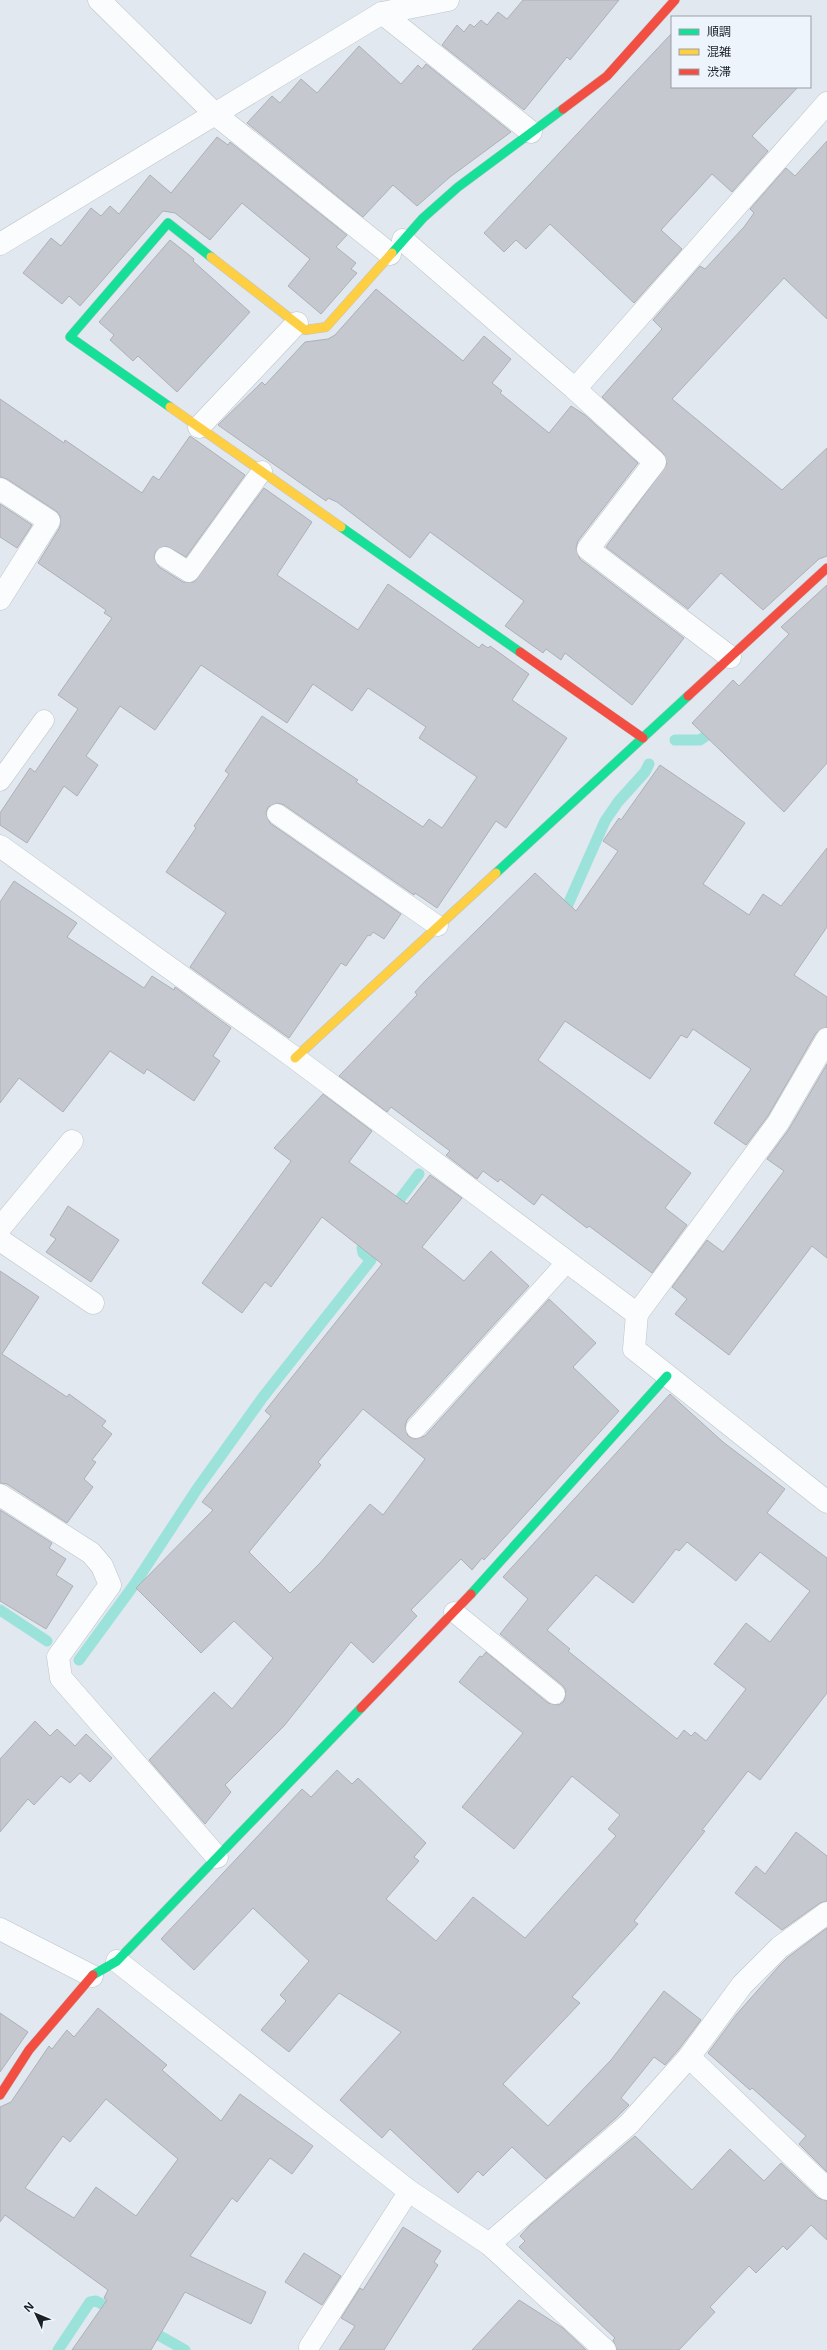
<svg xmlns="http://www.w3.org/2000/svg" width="827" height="2350" font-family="'Open Sans','Noto Sans JP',sans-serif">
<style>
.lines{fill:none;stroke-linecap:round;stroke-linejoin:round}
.stream{stroke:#9be2db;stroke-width:11}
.building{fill:#c5c8cf;stroke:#adb1b7;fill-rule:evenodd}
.lane-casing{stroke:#bfc4ca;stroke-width:21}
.street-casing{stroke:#bfc4ca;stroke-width:23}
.fast-casing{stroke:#bfc4ca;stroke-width:10}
.slow-casing{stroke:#bfc4ca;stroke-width:10}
.jam-casing{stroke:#bfc4ca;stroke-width:10}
.lane{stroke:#fafcfd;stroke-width:20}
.street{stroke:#fafcfd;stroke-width:22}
.fast{stroke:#16e098;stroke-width:9}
.slow{stroke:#ffcf43;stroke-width:9}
.jam{stroke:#f24e42;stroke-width:9}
</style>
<rect width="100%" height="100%" fill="#e1e8ef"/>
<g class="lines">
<!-- stream -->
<g class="stream">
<polyline points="675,740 700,740 718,727"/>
<polyline points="562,918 605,821 618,802 645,772 649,764"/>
<polyline points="391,1211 419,1174"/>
<polyline points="0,1610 47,1641"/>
<polyline points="79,1660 134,1585 197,1489 263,1397 371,1260 363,1253 362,1248 371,1237"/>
<polyline points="146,2328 185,2350"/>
<polyline points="58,2350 90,2302 96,2301 117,2312"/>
</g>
</g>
<!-- building -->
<g class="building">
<polygon points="523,0 619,0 570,60 567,57 524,110 442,45 457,25 464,32 470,24 474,27 481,20 487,25 498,12 507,19"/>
<polygon points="672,33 672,87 798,87 752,136 768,151 732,192 712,174 661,230 682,249 634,303 550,224 526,249 516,240 504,252 484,233"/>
<polygon points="359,46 401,84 418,65 422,69 426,64 511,132 450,177 417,206 393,185 363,217 247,123 272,96 280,103 301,79 317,93"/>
<polygon points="217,137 228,145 230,142 347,235 336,247 356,263 351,269 357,273 321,314 288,286 310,259 242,203 210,240 175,213 163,211 80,306 69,296 62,304 23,273 51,238 61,246 91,208 101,216 110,206 119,214 150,175 171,193"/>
<polygon points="827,141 827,319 784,278 672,399 782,490 827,448 827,556 819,559 763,610 721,573 688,609 606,547 667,464 663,453 602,397 662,329 653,320 700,266 705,269 744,227 754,213 750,209 786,168 795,176"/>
<polygon points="170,240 194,259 193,261 250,312 177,392 138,356 133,361 110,340 114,335 99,322"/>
<polygon points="376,289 463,361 484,336 511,359 492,383 502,391 500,393 549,433 571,406 585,415 638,463 578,541 576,548 580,559 684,638 632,705 565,653 561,660 546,649 543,653 505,626 524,601 430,532 410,558 337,502 328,498 326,501 218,425 262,382 265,385 305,342 328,339 335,335"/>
<polygon points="0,399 64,443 65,440 142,493 153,476 159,480 190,436 245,475 186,557 166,546 156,551 154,557 159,567 183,582 194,582 264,488 312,522 277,575 358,630 388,584 479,648 482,644 488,648 490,646 529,674 512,700 567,738 506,828 496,821 437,908 415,893 414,895 284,805 278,803 268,807 266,813 270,823 401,914 384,939 373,932 370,936 368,935 346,966 341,963 289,1038 190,967 226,913 166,872 196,828 194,826 229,774 225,771 262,716 358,780 356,782 423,827 429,819 442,828 477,777 419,738 426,727 368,688 352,711 313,684 287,723 201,665 155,730 120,706 86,756 98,765 77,796 64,786 27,843 0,825 0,813 30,768 35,772 78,709 58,695 112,618 104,613 106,610 38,563 60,527 60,516 56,511 7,479 0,477"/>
<polygon points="0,504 32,525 17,548 0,537"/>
<polygon points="827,585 827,763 784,812 692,723 733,680 739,686 789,634 781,627"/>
<polygon points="660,765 745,823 703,884 749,915 763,894 781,906 827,848 827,927 794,975 827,997 827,1027 816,1033 768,1116 746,1145 714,1123 751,1069 693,1029 687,1038 681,1035 650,1079 565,1021 538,1060 691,1173 665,1208 687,1225 652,1273 589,1226 587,1228 542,1194 534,1205 500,1179 498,1182 483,1171 477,1179 446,1155 450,1151 391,1107 387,1112 339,1076 417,995 415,992 425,981 535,873 576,911 618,851 603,841 619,818 621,820"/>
<polygon points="14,881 77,923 67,937 144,988 152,976 174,990 175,987 231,1028 213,1056 220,1061 194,1101 147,1069 144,1074 110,1051 63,1112 19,1078 0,1103 0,902"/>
<polygon points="827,1064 827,1258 812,1246 729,1355 675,1314 687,1299 672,1287 707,1240 723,1252 784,1171 767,1159 789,1129"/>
<path d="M 323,1094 L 372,1131 L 349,1162 L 407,1204 L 430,1175 L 462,1198 L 422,1247 L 464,1281 L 491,1251 L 529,1286 L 407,1420 L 405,1426 L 408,1436 L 414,1439 L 425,1436 L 549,1299 L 596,1343 L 573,1367 L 619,1411 L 484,1560 L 482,1558 L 472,1570 L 461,1559 L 411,1610 L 417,1616 L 373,1663 L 351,1642 L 284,1726 L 225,1785 L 231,1792 L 205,1824 L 149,1760 L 214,1692 L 232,1709 L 273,1658 L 234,1621 L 201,1653 L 136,1588 L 213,1510 L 202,1502 L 271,1416 L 265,1411 L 382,1264 L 322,1217 L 271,1287 L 265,1282 L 242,1313 L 202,1283 L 291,1161 L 274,1148 ZM 363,1409 L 425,1459 L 383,1515 L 370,1504 L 320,1563 L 290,1593 L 249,1552 L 321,1465 L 318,1462 Z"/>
<polygon points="68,1206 119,1240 91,1282 46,1252 56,1239 50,1235"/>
<polygon points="0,1271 39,1297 2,1354 67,1397 69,1394 106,1421 102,1426 112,1434 92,1460 96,1462 84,1479 93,1487 67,1523 7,1484 0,1483"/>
<path d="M 670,1394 L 723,1442 L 785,1489 L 767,1513 L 827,1558 L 827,1693 L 760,1780 L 748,1771 L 702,1830 L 705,1831 L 634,1921 L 638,1924 L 572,1997 L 580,2003 L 503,2084 L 548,2126 L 611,2060 L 664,1991 L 701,2020 L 679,2049 L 665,2065 L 654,2057 L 621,2098 L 629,2105 L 616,2118 L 546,2179 L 512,2147 L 483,2176 L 478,2171 L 458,2193 L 390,2129 L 382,2138 L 340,2100 L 401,2032 L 339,1993 L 289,2052 L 261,2030 L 286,2001 L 280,1995 L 309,1961 L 253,1908 L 194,1970 L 161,1939 L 302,1789 L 311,1797 L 337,1770 L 352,1784 L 358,1778 L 426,1843 L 414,1857 L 419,1861 L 386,1899 L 436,1941 L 473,1897 L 525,1938 L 616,1836 L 608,1829 L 620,1815 L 572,1776 L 514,1849 L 462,1807 L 523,1733 L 459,1682 L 480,1656 L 482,1657 L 486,1652 L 548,1703 L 559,1705 L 564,1701 L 566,1690 L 562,1685 L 500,1634 L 528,1599 L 503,1577 ZM 687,1542 L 736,1581 L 760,1552 L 810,1591 L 770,1642 L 746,1623 L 714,1664 L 746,1689 L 706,1741 L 695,1732 L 691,1736 L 684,1730 L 677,1739 L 568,1651 L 570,1649 L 547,1630 L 596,1575 L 633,1603 L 676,1549 L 679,1551 Z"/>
<polygon points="0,1510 52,1543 49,1548 66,1559 56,1575 73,1586 46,1629 0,1601"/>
<polygon points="35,1721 50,1736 57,1729 75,1746 86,1734 112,1758 90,1782 80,1773 70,1783 61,1776 34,1805 28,1799 0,1832 0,1759"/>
<polygon points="796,1832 827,1856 827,1901 820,1903 782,1930 735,1893 756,1866 765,1874"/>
<polygon points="827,1928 827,2172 799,2144 806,2136 752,2088 750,2090 708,2053 736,2015 779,1966 788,1957"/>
<path d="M 98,2008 L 167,2065 L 162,2070 L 221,2121 L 240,2094 L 313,2146 L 292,2174 L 270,2158 L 237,2202 L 232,2198 L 190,2256 L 266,2292 L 251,2324 L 185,2292 L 151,2350 L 72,2350 L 107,2300 L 104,2298 L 108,2290 L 5,2215 L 0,2222 L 0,2107 L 11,2102 L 49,2046 L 52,2049 L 67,2030 L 74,2037 ZM 106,2099 L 178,2159 L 136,2216 L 96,2187 L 74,2218 L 25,2188 L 63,2136 L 70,2142 Z"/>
<polygon points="0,2013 28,2032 0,2072"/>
<polygon points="635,2136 692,2190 730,2149 764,2181 781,2163 818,2198 827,2201 827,2240 811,2225 787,2250 783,2246 756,2273 749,2266 710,2307 715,2312 679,2350 617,2350 613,2340 615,2338 519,2247 525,2241 520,2236 530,2225"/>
<polygon points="403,2227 441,2251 434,2262 438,2265 384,2350 339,2350 355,2326 341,2318 360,2288 363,2290"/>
<polygon points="304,2253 341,2276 322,2305 285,2282"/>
<polygon points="519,2300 563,2328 586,2350 472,2350"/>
</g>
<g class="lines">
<!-- lane casing -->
<g class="lane-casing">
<g id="lane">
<polyline points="165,557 189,572 262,471"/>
<polyline points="0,781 44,720"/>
<polyline points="277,814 438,926"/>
<polyline points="416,1428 567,1262"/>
<polyline points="454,1612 555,1694"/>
<polyline points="309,2347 409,2191"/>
</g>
</g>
<!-- street casing -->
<g class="street-casing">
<g id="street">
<polyline points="99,0 215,114 390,254"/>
<polyline points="448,0 382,13 531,132"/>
<polyline points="403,240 575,389 827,103"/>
<polyline points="0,244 382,13"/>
<polyline points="575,389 655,462 588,549 730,657"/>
<polyline points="199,427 297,323"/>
<polyline points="0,489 49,521 0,599"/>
<polyline points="0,846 295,1058 637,1314"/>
<polyline points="827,1039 778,1123 637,1314 634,1349 827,1502"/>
<polyline points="0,1228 72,1141"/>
<polyline points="0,1240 93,1303"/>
<polyline points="0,1495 91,1553 102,1566 110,1585 58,1657 61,1678 217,1857"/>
<polyline points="0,1929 92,1976"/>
<polyline points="117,1961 409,2191 489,2244 605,2350"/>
<polyline points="689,2057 827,2189"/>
<polyline points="489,2244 629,2124 689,2057 742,1985 780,1947 827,1913"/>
</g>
</g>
<!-- fast casing -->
<g class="fast-casing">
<g id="fast">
<polyline points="392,253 423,218 458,187 563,109"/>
<polyline points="170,407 70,337 168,223 211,257"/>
<polyline points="341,527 520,652"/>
<polyline points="496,873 688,696"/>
<polyline points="471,1594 667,1376"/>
<polyline points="93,1975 117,1961 361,1708"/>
</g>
</g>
<!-- slow casing -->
<g class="slow-casing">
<g id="slow">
<polyline points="211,257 305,330 326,327 392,253"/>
<polyline points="170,407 341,527"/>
<polyline points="295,1058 496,873"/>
</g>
</g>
<!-- jam casing -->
<g class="jam-casing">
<g id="jam">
<polyline points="563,109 607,76 675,0"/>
<polyline points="520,652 643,738"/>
<polyline points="688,696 827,568"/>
<polyline points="361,1708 471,1594"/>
<polyline points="0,2095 29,2050 93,1975"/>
</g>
</g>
<!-- lane -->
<use href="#lane" class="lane"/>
<!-- street -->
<use href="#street" class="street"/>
<!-- fast -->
<use href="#fast" class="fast"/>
<!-- slow -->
<use href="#slow" class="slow"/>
<!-- jam -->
<use href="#jam" class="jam"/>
</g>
<!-- legend -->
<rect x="671" y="16" width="140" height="72" fill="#edf4fc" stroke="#999fa6"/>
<rect x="679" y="29" width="20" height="6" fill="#16e098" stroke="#999fa6"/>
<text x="707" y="36" font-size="12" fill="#1c2025">順調</text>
<rect x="679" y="49" width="20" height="6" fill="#ffcf43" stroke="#999fa6"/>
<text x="707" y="56" font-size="12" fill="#1c2025">混雑</text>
<rect x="679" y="69" width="20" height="6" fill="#f24e42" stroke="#999fa6"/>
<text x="707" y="76" font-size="12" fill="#1c2025">渋滞</text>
<!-- north arrow -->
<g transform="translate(36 2314) rotate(314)" stroke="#edf4fc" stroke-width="3" paint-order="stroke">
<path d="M0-3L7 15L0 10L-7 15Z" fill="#1c2025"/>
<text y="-6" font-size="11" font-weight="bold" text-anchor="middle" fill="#1c2025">N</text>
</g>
</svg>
